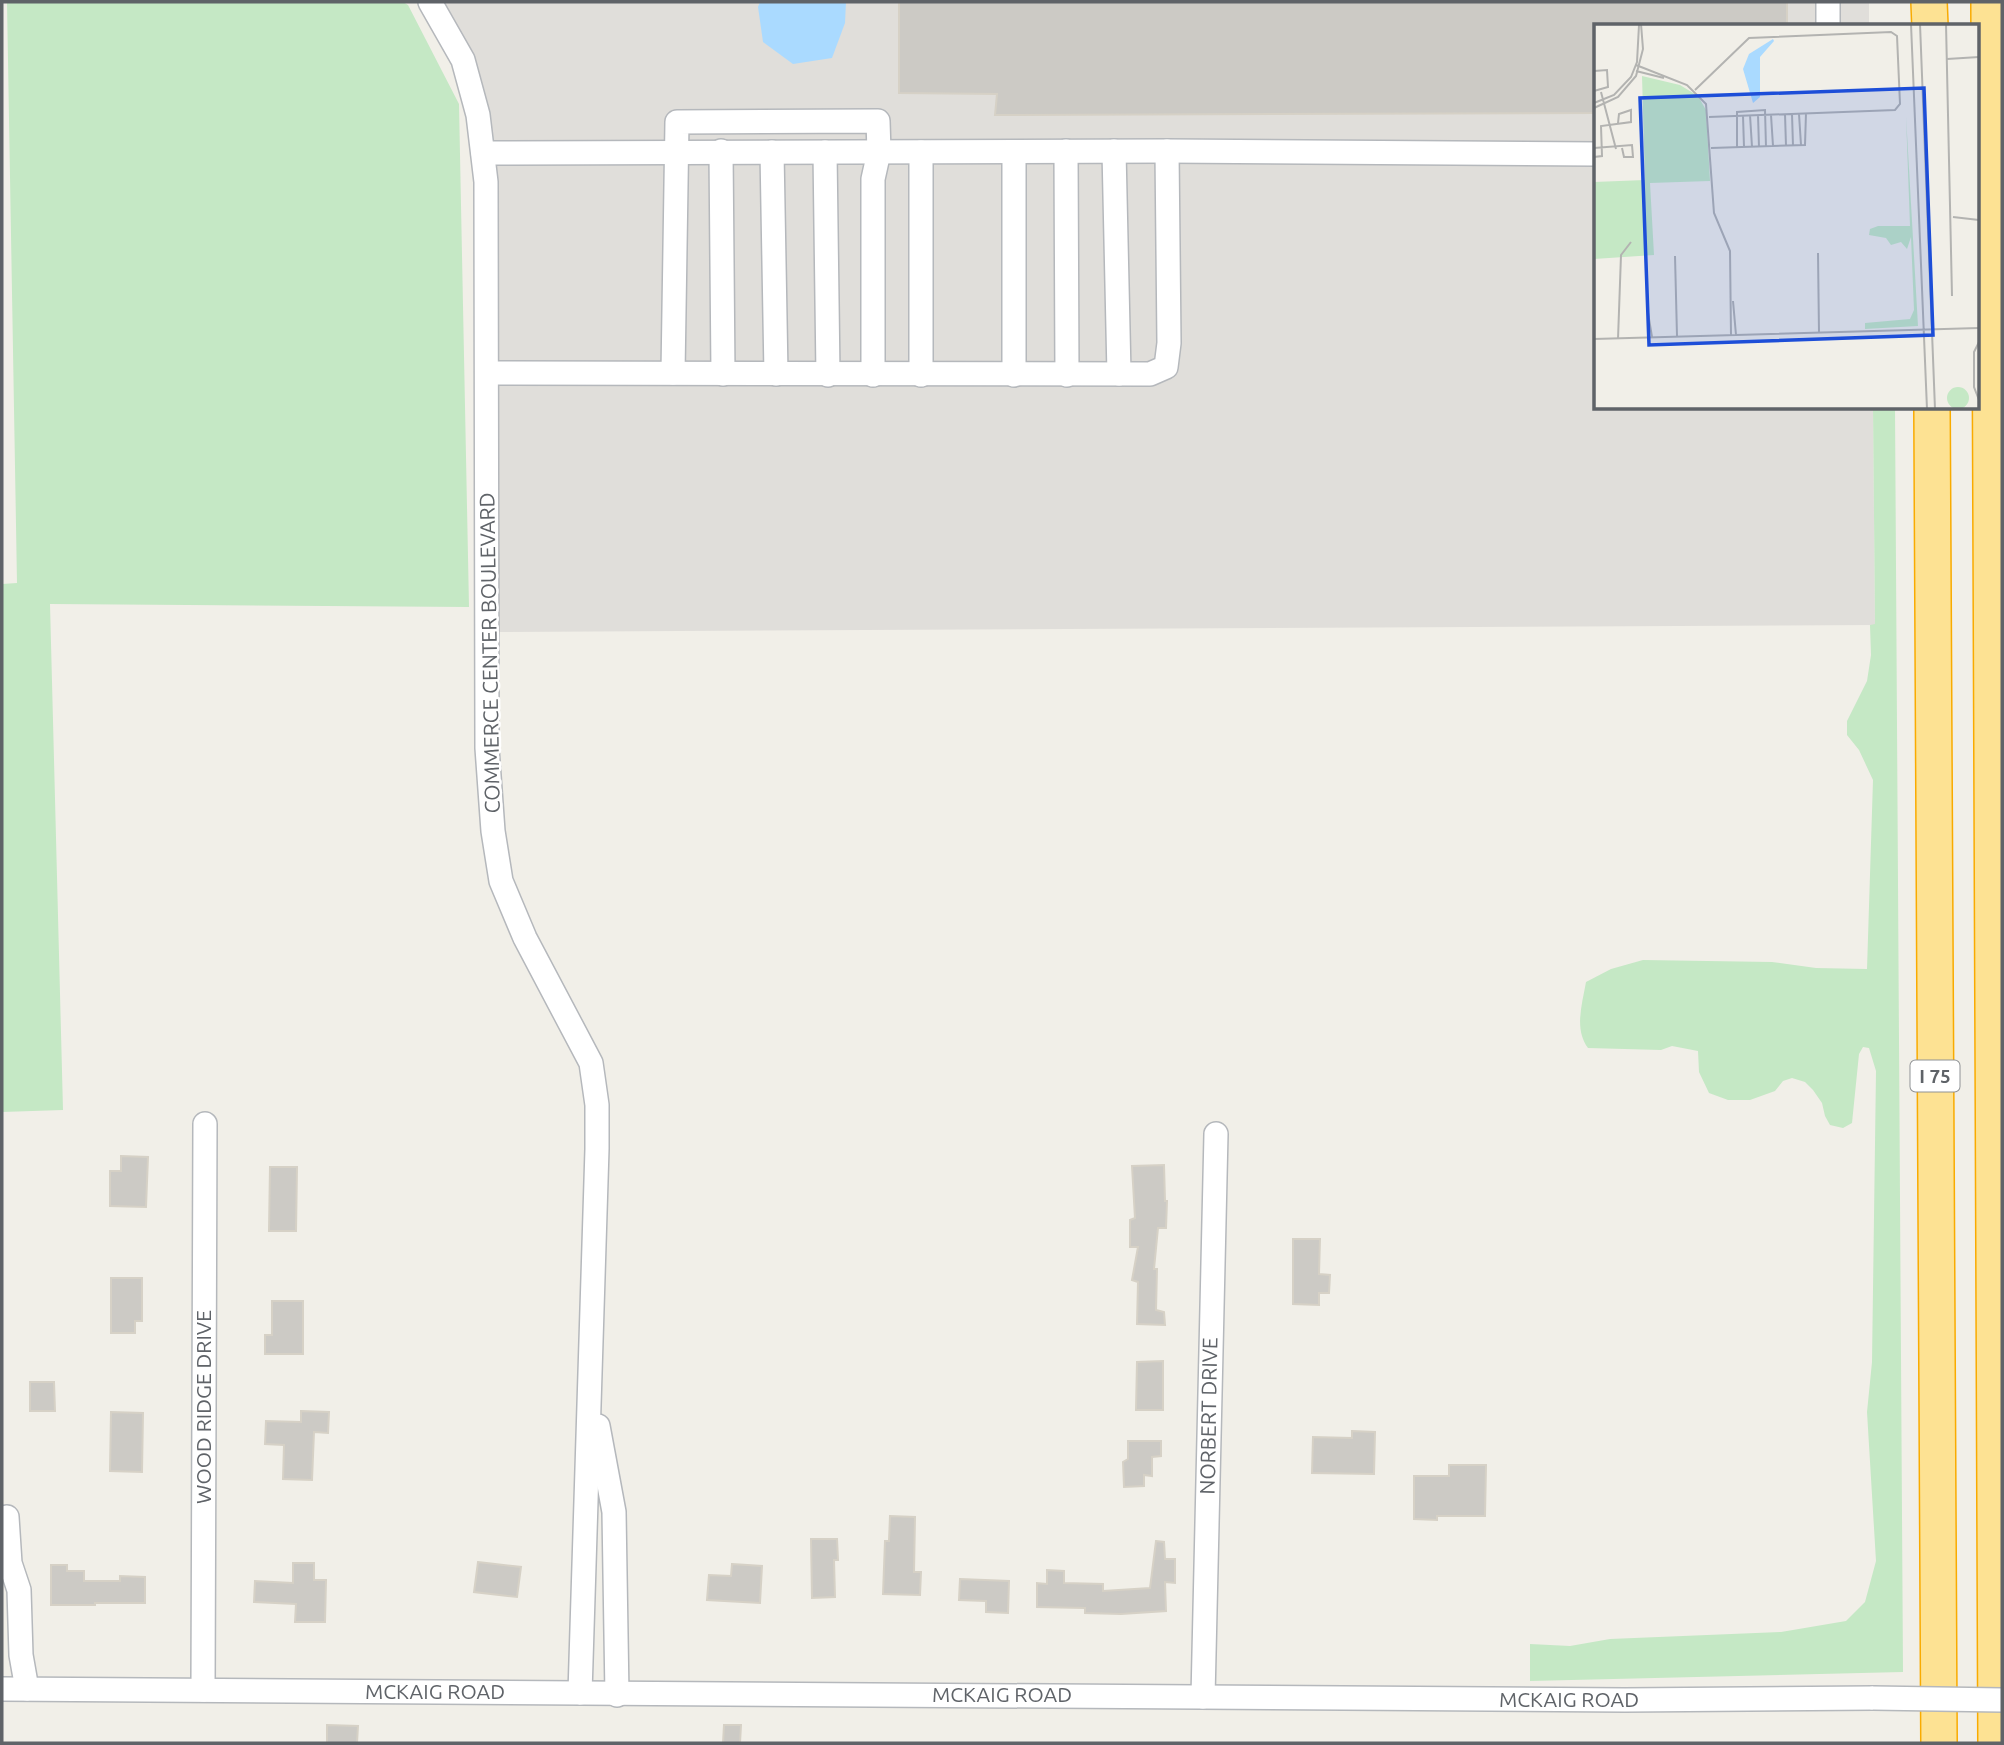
<svg xmlns="http://www.w3.org/2000/svg" width="2004" height="1745" font-family="Ubuntu,sans-serif">
<style>
.industrial{fill:#e0deda}
.green{fill:#c5e8c5}
.water{fill:#aadaff}
.building{fill:#cccac5;stroke:#d6d1c6;stroke-width:2}
.lines{fill:none;stroke-linecap:round;stroke-linejoin:round}
.minor-casing{stroke:#b5b8bc;stroke-width:26}
.highway-casing{stroke:#f9ab00;stroke-width:38}
.minor{stroke:#fff;stroke-width:23}
.highway{stroke:#fde293;stroke-width:35}
.minor-bridge-casing{stroke:#b5b8bc;stroke-width:26;stroke-linecap:butt}
.minor-bridge{stroke:#fff;stroke-width:23}
.labels{text-anchor:middle;stroke-width:5;stroke-linejoin:round;paint-order:stroke}
.shield{fill:#fff;stroke:#8f9295;stroke-width:2}
.shield-label{font-size:19px;font-weight:bold;fill:#5f6368}
.street-label{font-size:21px;fill:#5f6368;stroke:#fff}
.inset-road{fill:none;stroke:#b3b3b1;stroke-width:2}
.view{fill:#1d4ed8;fill-opacity:0.15;stroke:#1d4ed8;stroke-width:3.5}
.inset-edge{fill:none;stroke:#5f6368;stroke-width:3.5}
</style>
<rect width="100%" height="100%" fill="#f1efe8"/>
<!-- industrial -->
<polygon class="industrial" points="430,2 1869,2 1869,26 1596,26 1596,408 1873,408 1875,625 487,632 478,115"/>
<!-- green -->
<g class="green">
<polygon points="7,2 403,2 408,5 459,104 469,607 50,604 63,1110 2,1112 2,584 17,583"/>
<path d="M 1873,408 L 1895,408 L 1903,1672 L 1530,1681 L 1530,1644 L 1570,1646 L 1610,1639 L 1781,1632 L 1846,1621 L 1865,1602 L 1876,1561 L 1867,1412 L 1872,1362 L 1876,1071 L 1869,1048 L 1863,1047 L 1859,1054 L 1852,1123 L 1843,1128 L 1830,1125 L 1825,1116 L 1822,1103 L 1813,1090 L 1805,1082 L 1792,1078 L 1783,1081 L 1775,1091 L 1750,1100 L 1728,1100 L 1709,1093 L 1699,1072 L 1698,1051 L 1672,1046 L 1661,1050 L 1588,1048 C 1574,1029 1582,1005 1586,982 L 1611,969 L 1643,960 L 1772,962 L 1816,968 L 1867,969 L 1873,780 L 1859,750 L 1847,735 L 1847,721 L 1867,681 L 1871,655 L 1870,625 L 1875,624 Z"/>
</g>
<!-- water -->
<polygon class="water" points="760,2 846,2 845,23 832,58 793,64 763,42 758,7"/>
<!-- building -->
<g class="building">
<polygon points="899,2 1787,2 1787,26 1596,26 1596,113 995,115 997,94 899,93"/>
<polygon points="121,1156 148,1157 146,1207 110,1206 110,1171 121,1171"/>
<polygon points="1164,1165 1165,1201 1167,1201 1166,1228 1158,1228 1154,1269 1157,1269 1156,1310 1164,1312 1165,1325 1137,1324 1138,1282 1132,1280 1138,1247 1130,1247 1130,1220 1135,1218 1132,1166"/>
<polygon points="270,1167 297,1167 296,1231 269,1231"/>
<polygon points="1293,1239 1320,1239 1319,1274 1330,1275 1329,1293 1319,1293 1319,1305 1293,1304"/>
<polygon points="111,1278 142,1278 142,1321 135,1321 135,1333 111,1333"/>
<polygon points="272,1301 303,1301 303,1354 265,1354 265,1335 272,1335"/>
<polygon points="1163,1361 1163,1410 1136,1410 1137,1362"/>
<polygon points="30,1382 54,1382 55,1411 30,1411"/>
<polygon points="301,1411 329,1412 328,1433 314,1432 312,1480 283,1479 284,1445 265,1444 266,1421 301,1422"/>
<polygon points="111,1412 143,1413 142,1472 110,1471"/>
<polygon points="1352,1431 1375,1432 1374,1474 1312,1473 1313,1437 1352,1438"/>
<polygon points="1128,1441 1161,1441 1161,1456 1152,1457 1152,1476 1144,1475 1144,1486 1124,1487 1123,1462 1128,1459"/>
<polygon points="1449,1465 1486,1465 1485,1516 1437,1516 1437,1520 1414,1519 1414,1476 1449,1476"/>
<polygon points="890,1516 915,1517 914,1572 921,1572 920,1595 883,1594 885,1541 889,1541"/>
<polygon points="811,1539 837,1539 838,1560 834,1560 835,1597 812,1598"/>
<polygon points="1156,1541 1164,1542 1165,1559 1175,1559 1175,1583 1165,1582 1166,1611 1121,1614 1085,1613 1085,1608 1037,1607 1037,1583 1047,1584 1047,1570 1064,1571 1064,1583 1103,1584 1103,1591 1150,1588"/>
<polygon points="478,1562 521,1567 517,1597 474,1592"/>
<polygon points="293,1563 314,1563 314,1580 326,1580 325,1622 295,1622 296,1604 254,1602 255,1581 293,1583"/>
<polygon points="732,1564 762,1566 760,1603 707,1600 709,1575 731,1576"/>
<polygon points="51,1565 67,1565 67,1571 84,1571 84,1581 120,1581 120,1576 145,1577 145,1603 95,1603 95,1605 51,1605"/>
<polygon points="960,1579 1009,1581 1008,1613 986,1612 986,1601 959,1600"/>
<polygon points="327,1725 358,1726 357,1743 327,1743"/>
<polygon points="724,1725 741,1725 740,1743 723,1743"/>
</g>
<g class="lines">
<!-- minor casing -->
<g class="minor-casing">
<g id="minor">
<polyline points="430,2 463,60 478,115 486,182 487,748 493,831 501,881 525,938 591,1063 597,1105 597,1149 580,1693"/>
<polyline points="1828,2 1828,26"/>
<polyline points="721,151 723,374"/>
<polyline points="1066,151 1067,375"/>
<polyline points="1114,151 1119,374"/>
<polyline points="772,152 776,374"/>
<polyline points="825,152 828,375"/>
<polyline points="1014,152 1014,375"/>
<polyline points="483,153 1167,151 1596,154"/>
<polyline points="487,373 1150,374 1166,367 1169,343 1167,151"/>
<polyline points="673,373 677,122 878,121 879,152 873,179 873,375"/>
<polyline points="921,375 921,152"/>
<polyline points="598,1426 614,1512 617,1695"/>
<polyline points="7,1517 10,1563 19,1590 21,1655 27,1689"/>
<polyline points="2,1689 1625,1700 1873,1698"/>
<polyline points="203,1690 205,1124"/>
<polyline points="1203,1697 1216,1134"/>
</g>
</g>
<!-- highway casing -->
<g class="highway-casing">
<g id="highway">
<polyline points="1929,2 1930,26"/>
<polyline points="1989,2 1996,1743"/>
<polyline points="1932,408 1939,1743"/>
</g>
</g>
<!-- minor -->
<use href="#minor" class="minor"/>
<!-- highway -->
<use href="#highway" class="highway"/>
<!-- minor-bridge casing -->
<g class="minor-bridge-casing">
<polyline id="minor-bridge" points="1873,1698 2002,1700"/>
</g>
<!-- minor-bridge -->
<use href="#minor-bridge" class="minor-bridge"/>
</g>
<g class="labels">
<!-- shield labels -->
<rect class="shield" x="1910.5" y="1060.5" width="49" height="31" rx="5"/>
<g class="shield-label">
<text x="1935" y="1083">I 75</text>
</g>
<!-- street labels -->
<g class="street-label">
<text transform="translate(490 653) rotate(-91)" y="7">COMMERCE CENTER BOULEVARD</text>
<text transform="translate(204 1407) rotate(-90)" y="7">WOOD RIDGE DRIVE</text>
<text transform="translate(1209 1416) rotate(-89)" y="7">NORBERT DRIVE</text>
<text x="435" y="1699">MCKAIG ROAD</text>
<text x="1002" y="1702">MCKAIG ROAD</text>
<text x="1569" y="1707">MCKAIG ROAD</text>
</g>
</g>
<!-- overview -->
<g transform="translate(1594 24)">
<rect width="385" height="385" fill="#f1efe8"/>
<path d="M 48,52 L 86,61 L 104,72 L 112,86 L 116,157 L 56,159 L 60,231 L 0,235 L 0,158 L 51,156 ZM 312,92 L 324,302 L 271,305 L 271,299 L 316,295 L 320,286 L 317,213 L 313,225 L 307,218 L 297,221 L 292,214 L 275,211 L 276,205 L 284,202 L 316,202 ZM353 374a11 11 0 1 1 22 0a11 11 0 1 1-22 0Z" fill="#c5e8c5"/>
<path d="M 179,15 L 180,17 L 166,33 L 166,73 L 159,79 L 149,45 L 155,30 Z" fill="#aadaff"/>
<path class="inset-road" d="M 317,0 L 333,385M 326,0 L 341,385M 352,0 L 358,272M 353,35 L 385,33M 42,41 L 93,61 L 112,80 L 120,189 L 136,227 L 137,311M 0,47 L 13,46 L 14,63 L 0,67M 42,47 L 70,54M 101,66 L 155,14 L 297,8 L 303,12 L 306,80 L 301,86 L 115,93M 7,68 L 22,125M 0,79 L 20,71 L 37,53 L 43,38 L 45,1M 0,84 L 24,73 L 42,52 L 49,25 L 47,0M 191,90 L 192,122M 198,90 L 199,122M 205,90 L 207,121M 156,91 L 158,123M 164,91 L 165,123M 177,91 L 179,122M 149,92 L 150,123M 143,123 L 143,88 L 171,86 L 172,123M 0,124 L 38,121 L 39,133 L 30,133 L 28,124M 117,124 L 211,121 L 212,89M 0,133 L 8,132 L 7,102 L 37,98 L 37,86 L 25,90 L 24,99M 359,193 L 385,196M 224,229 L 225,309M 81,232 L 83,312M 139,277 L 142,311M 54,289 L 58,313M 0,315 L 385,304M 24,315 L 27,231 L 37,218M 385,318 L 380,328 L 380,363 L 385,376"/>
<path class="view" d="M 330,64 L 339,311 L 55,321 L 46,74 Z"/>
<rect width="385" height="385" class="inset-edge"/>
</g>
<!-- border -->
<rect width="2004" height="1745" fill="none" stroke="#5f6368" stroke-width="7"/>
</svg>
